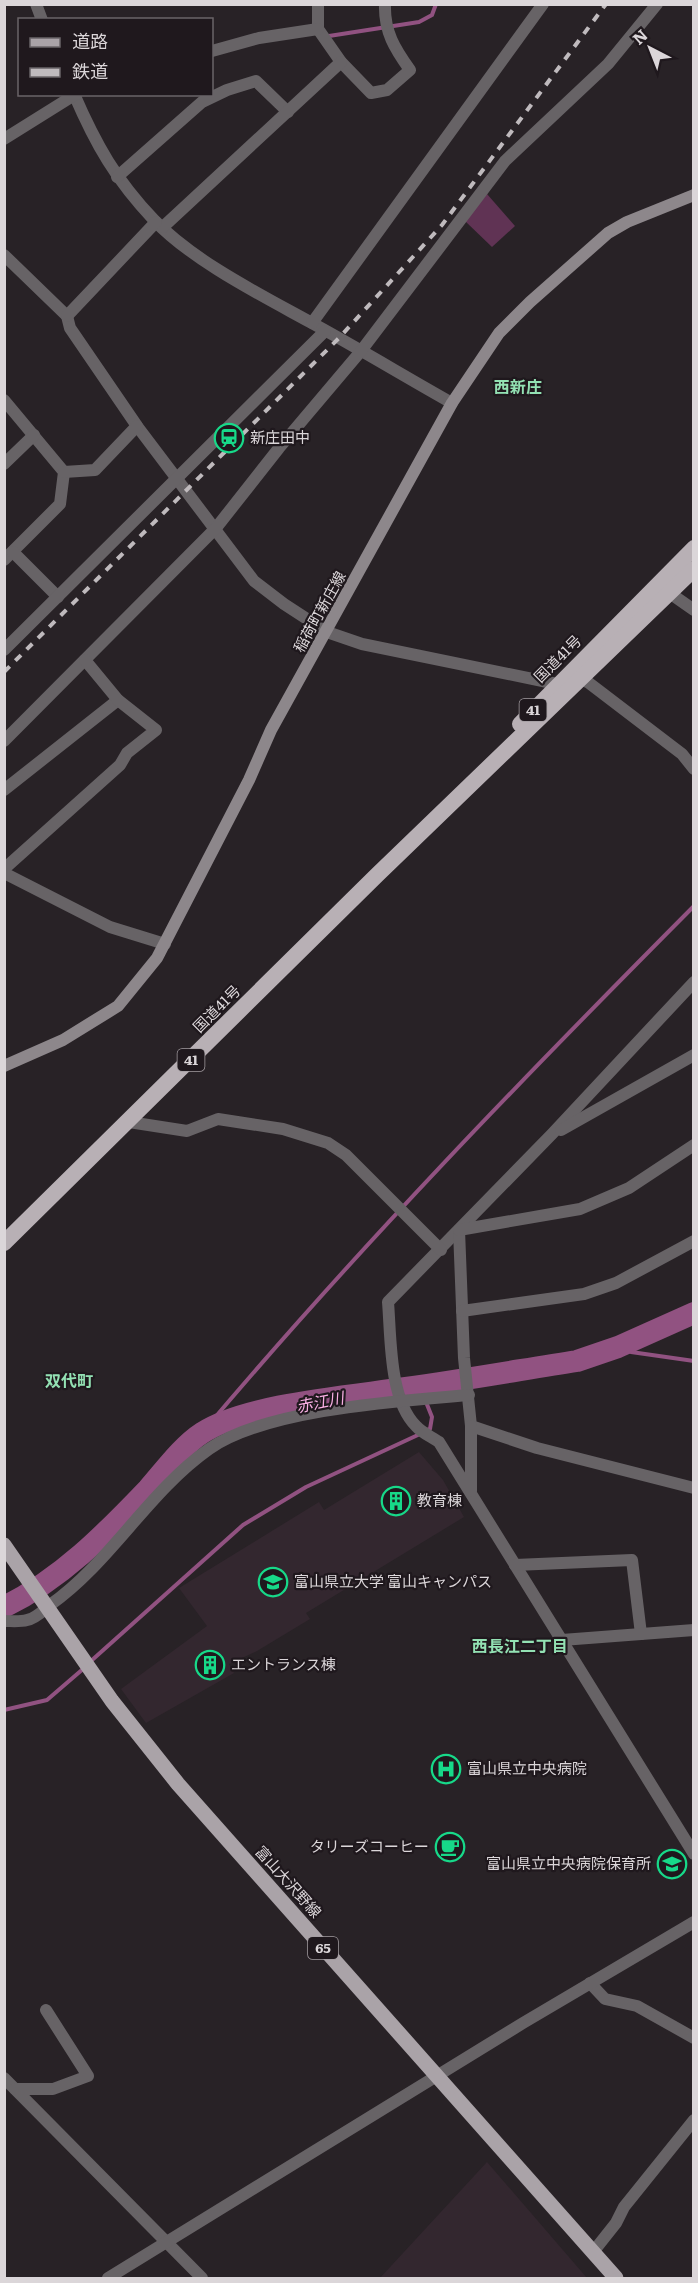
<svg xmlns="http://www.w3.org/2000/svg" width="698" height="2283" font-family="Literata,'Noto Sans JP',serif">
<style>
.built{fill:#33272f}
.green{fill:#603354}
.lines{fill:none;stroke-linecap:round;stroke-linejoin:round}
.stream{stroke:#915281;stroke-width:4}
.river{stroke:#915281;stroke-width:22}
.minor{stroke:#676366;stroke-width:12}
.tertiary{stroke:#676366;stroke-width:12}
.secondary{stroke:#8d878b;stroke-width:12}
.primary{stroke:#aaa3a8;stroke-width:15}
.trunk{stroke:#b8b0b5;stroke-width:16}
.rail{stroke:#bfbabd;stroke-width:4;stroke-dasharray:8 8;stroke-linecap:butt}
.labels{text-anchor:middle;stroke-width:4.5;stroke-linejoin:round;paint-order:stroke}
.shield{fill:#1f181d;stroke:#a39da1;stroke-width:1.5}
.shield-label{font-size:14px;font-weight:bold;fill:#dbd6d9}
.poi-label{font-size:15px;fill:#dbd6d9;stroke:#1f181d;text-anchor:start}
.street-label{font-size:15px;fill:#dbd6d9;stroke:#1f181d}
.neighbourhood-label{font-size:16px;font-weight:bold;fill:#93e1b3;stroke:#1f181d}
.water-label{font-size:16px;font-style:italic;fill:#f9afe3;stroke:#1f181d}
</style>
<rect width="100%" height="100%" fill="#282226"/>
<!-- built -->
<g class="built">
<polygon points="419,1452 443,1480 464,1517 306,1613 310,1619 257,1651 229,1664 234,1673 146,1723 121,1689 207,1626 179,1588 319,1502 324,1510"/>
<polygon points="487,2162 587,2278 380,2278"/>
</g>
<!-- green -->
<polygon class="green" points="487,194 515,226 492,247 465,221"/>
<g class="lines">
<!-- stream -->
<g class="stream">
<polyline points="329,36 419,22 432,15 436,4"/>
<polyline points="618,1347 631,1352 694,1361"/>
<polyline points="422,1386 424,1395"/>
<polyline points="426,1402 432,1417 430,1429 427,1430"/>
<path d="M 201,1434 C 356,1250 524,1077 694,906"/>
<polyline points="91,1661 243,1525 306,1487 420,1434"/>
<polyline points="4,1710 47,1700 83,1669"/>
</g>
<!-- river -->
<path class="river" d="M 4,1607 C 61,1579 105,1534 148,1489 C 164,1471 182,1446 202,1433 C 246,1404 352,1396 406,1388 C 463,1380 520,1370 577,1361 L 618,1347 L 694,1313"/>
<!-- minor -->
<g class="minor">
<polyline points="36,4 42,20"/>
<path d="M 318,4 L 318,29 L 341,62 L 371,93 L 387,90 L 410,70 C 395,49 384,32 385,4"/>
<polyline points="212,51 259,38 318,29"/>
<path d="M 74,94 C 96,145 116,180 154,220 C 193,261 261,295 310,322 C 358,348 404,376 452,403"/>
<polyline points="4,139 76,94"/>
<polyline points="117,177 202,102 227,90 256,81 288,112"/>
<polyline points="163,227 341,62"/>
<polyline points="4,255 67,316 70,328 137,426 254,581 284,604 327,632 362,644 557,684 581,679 589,683 682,754 694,769"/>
<polyline points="67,316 156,222"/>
<polyline points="312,323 543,4"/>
<polyline points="4,400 64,472 60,504 4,560"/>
<polyline points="4,464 34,435"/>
<polyline points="64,472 95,470 137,426"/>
<polyline points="13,552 58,597"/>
<polyline points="664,589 694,610"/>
<polyline points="4,650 325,331"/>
<polyline points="4,741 216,528 279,448 361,351 505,161 608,64 657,4"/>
<polyline points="4,790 118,700"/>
<polyline points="4,869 120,765 127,753 156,730 118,700 85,660"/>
<polyline points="4,873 110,927 165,944"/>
<path d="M 694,982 L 552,1134 L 388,1302 C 391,1338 389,1399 416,1426 C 422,1433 432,1437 439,1442 L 694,1854"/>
<polyline points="129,1122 187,1131 218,1119 283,1129 328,1143 346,1155 441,1250"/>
<polyline points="561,1130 694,1055"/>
<polyline points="459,1230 464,1358 471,1426 537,1448 694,1488"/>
<polyline points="459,1230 580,1209 629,1188 694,1145"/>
<polyline points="462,1311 584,1294 616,1283 694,1241"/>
<polyline points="471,1426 471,1491"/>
<polyline points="515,1565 632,1560 641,1634"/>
<path d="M 4,1621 C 12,1621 20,1622 27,1620 C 35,1619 44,1610 50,1605 C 111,1562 148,1492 209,1449 C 266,1409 399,1401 469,1395"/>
<polyline points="562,1640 694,1630"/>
<polyline points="590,1983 605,1999 637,2006 694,2038"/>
<polyline points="4,2078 202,2278"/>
<polyline points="15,2089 53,2089 88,2076 46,2010"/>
<polyline points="593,2252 616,2223 624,2207 694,2120"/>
</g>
<!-- tertiary -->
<polyline class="tertiary" points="108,2278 523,2023 694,1922"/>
<!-- secondary -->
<polyline class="secondary" points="4,1066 63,1040 118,1006 157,958 249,780 271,730 452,403 499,333 530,302 608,233 627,222 694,195"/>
<!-- primary -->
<polyline class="primary" points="4,1545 112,1701 178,1784 616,2278"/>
<!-- trunk -->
<g class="trunk">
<polyline points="520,724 694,548"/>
<polyline points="4,1243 377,875 694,569"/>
</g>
<!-- rail -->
<polyline class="rail" points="4,672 339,338 442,225 606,4"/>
</g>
<!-- icons -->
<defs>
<g id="station-ring" transform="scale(1.5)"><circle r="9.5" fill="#1f181d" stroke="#17d989" stroke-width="1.5"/><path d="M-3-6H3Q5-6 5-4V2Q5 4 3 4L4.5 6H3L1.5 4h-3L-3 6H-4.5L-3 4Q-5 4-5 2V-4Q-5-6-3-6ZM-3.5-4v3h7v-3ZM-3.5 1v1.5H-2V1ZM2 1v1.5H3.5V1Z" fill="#17d989"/></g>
<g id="building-ring" transform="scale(1.5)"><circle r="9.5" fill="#1f181d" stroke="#17d989" stroke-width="1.5"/><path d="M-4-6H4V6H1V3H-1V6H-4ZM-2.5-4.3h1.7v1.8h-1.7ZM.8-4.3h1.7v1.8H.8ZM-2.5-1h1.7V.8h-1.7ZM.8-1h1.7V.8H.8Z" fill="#17d989"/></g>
<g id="university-ring" transform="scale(1.5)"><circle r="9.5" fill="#1f181d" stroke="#17d989" stroke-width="1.5"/><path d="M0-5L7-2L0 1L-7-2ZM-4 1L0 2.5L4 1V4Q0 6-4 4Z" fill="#17d989"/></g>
<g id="hospital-ring" transform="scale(1.5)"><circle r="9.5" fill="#1f181d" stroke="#17d989" stroke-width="1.5"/><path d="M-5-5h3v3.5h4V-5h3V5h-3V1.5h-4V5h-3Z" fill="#17d989"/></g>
<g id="cafe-ring" transform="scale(1.5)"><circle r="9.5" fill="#1f181d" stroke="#17d989" stroke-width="1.5"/><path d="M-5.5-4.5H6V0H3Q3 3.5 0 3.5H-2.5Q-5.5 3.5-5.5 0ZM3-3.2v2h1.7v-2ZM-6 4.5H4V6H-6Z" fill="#17d989"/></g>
<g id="school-ring" transform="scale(1.5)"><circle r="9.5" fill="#1f181d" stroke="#17d989" stroke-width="1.5"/><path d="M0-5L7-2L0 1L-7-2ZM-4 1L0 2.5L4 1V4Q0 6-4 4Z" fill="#17d989"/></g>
</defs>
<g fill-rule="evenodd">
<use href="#station-ring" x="229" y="438"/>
<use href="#building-ring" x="396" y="1501"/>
<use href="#university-ring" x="273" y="1582"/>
<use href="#building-ring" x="210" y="1665"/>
<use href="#hospital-ring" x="446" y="1769"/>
<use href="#cafe-ring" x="450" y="1847"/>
<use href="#school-ring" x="672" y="1864"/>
</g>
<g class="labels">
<!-- shield labels -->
<g class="shield">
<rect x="519.5" y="699" width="27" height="22" rx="4.5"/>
<rect x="177.5" y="1049" width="27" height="22" rx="4.5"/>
<rect x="308" y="1937" width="30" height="22" rx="4.5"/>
</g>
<g class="shield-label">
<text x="533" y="715">41</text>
<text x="191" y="1065">41</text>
<text x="323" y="1953">65</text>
</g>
<!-- poi labels -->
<g class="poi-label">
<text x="250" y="443">新庄田中</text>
<text x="417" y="1506">教育棟</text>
<text x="294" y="1587">富山県立大学 富山キャンパス</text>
<text x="231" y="1670">エントランス棟</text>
<text x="467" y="1774">富山県立中央病院</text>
<text x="429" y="1852" text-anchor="end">タリーズコーヒー</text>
<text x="651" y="1869" text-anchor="end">富山県立中央病院保育所</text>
</g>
<!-- street labels -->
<g class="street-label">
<text transform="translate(320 612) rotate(-61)" y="5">稲荷町新庄線</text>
<text transform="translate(558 659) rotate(-45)" y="5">国道41号</text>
<text transform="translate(217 1009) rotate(-45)" y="5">国道41号</text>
<text transform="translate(288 1882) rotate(48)" y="5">富山大沢野線</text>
</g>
<!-- neighbourhood labels -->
<g class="neighbourhood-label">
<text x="518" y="393">西新庄</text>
<text x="69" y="1387">双代町</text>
<text x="520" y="1652">西長江二丁目</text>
</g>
<!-- water labels -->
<g class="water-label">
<text transform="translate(320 1402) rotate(-11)" y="6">赤江川</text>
</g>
</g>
<!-- border -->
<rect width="698" height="2283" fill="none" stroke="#dbd6d9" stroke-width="12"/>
<!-- legend -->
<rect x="18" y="18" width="195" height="78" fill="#1f181d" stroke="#6a6468" stroke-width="1.5"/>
<rect x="30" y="38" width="30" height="9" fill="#aaa3a8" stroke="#6a6468" stroke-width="1.5"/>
<text x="72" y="48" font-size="18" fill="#dbd6d9">道路</text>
<rect x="30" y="68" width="30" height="9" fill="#bfbabd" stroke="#6a6468" stroke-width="1.5"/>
<text x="72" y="78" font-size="18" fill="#dbd6d9">鉄道</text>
<!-- north arrow -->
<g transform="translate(650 48) rotate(318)" stroke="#1f181d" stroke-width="4.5" paint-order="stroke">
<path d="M0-4.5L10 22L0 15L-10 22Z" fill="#dbd6d9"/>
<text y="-9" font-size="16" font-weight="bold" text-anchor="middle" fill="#dbd6d9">N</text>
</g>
</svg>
